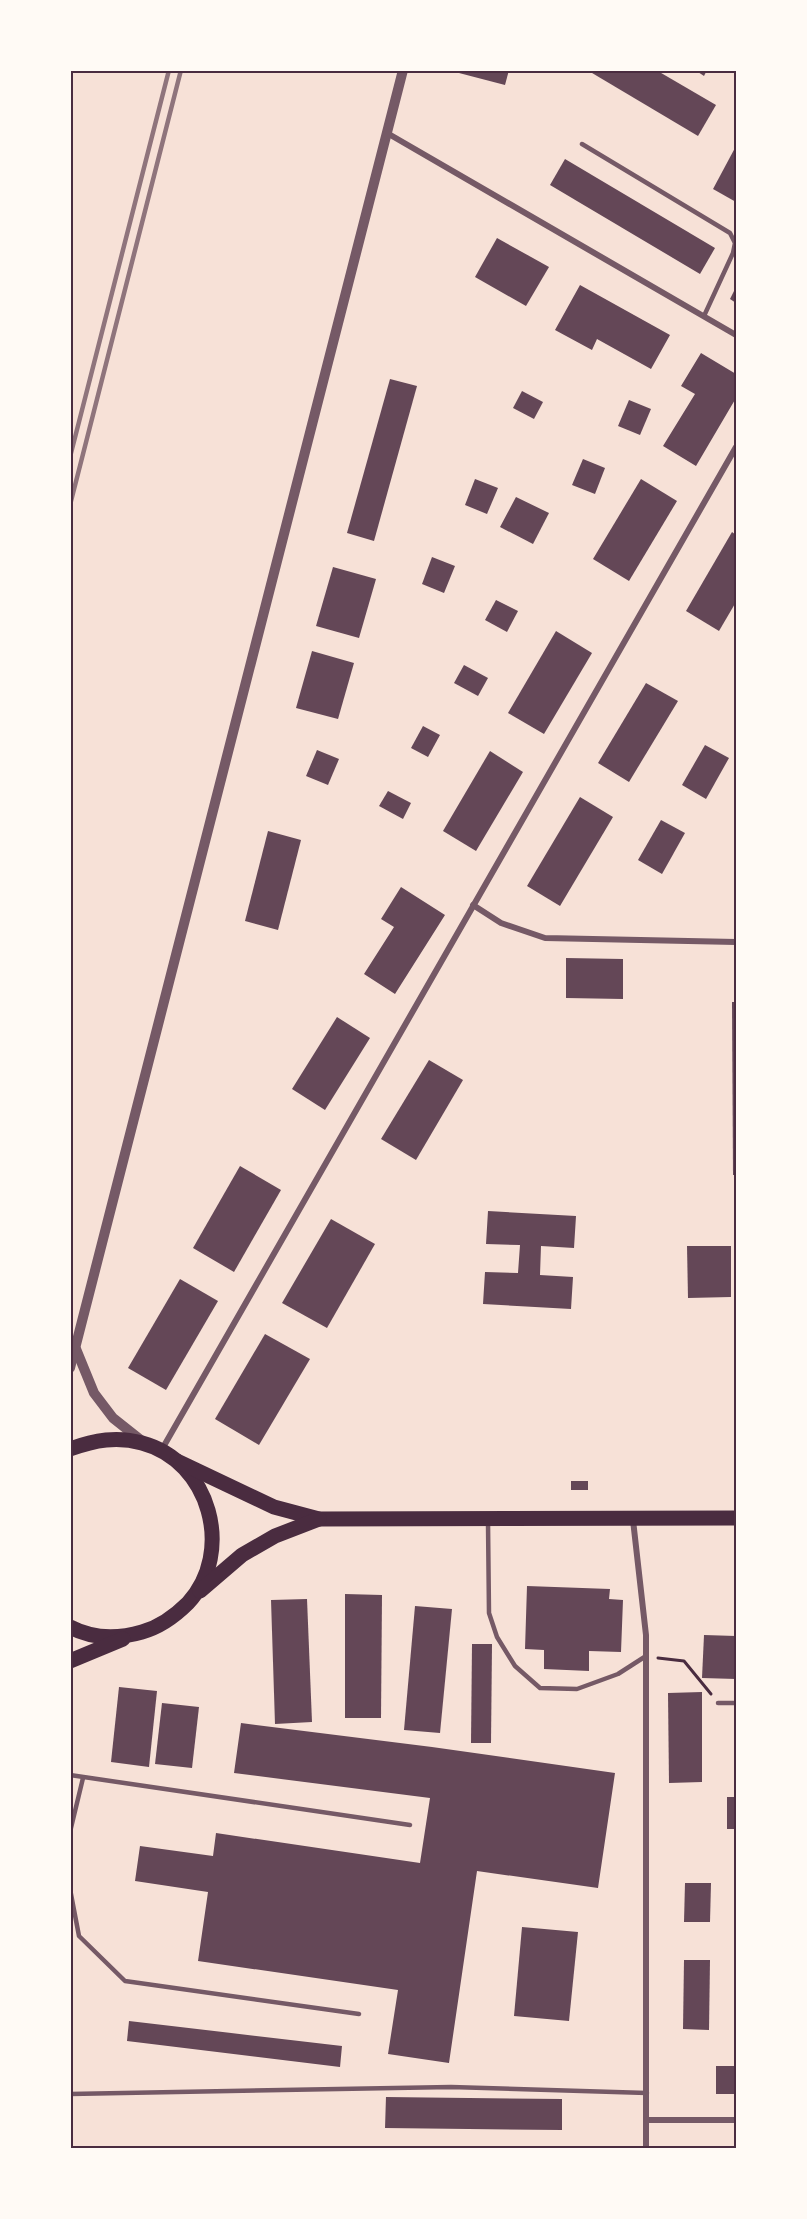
<svg xmlns="http://www.w3.org/2000/svg" width="807" height="2219" font-family="'Times New Roman',serif">
<style>
.building{fill:#644757}
.lines{fill:none;stroke-linecap:round;stroke-linejoin:round}
.path{stroke:#4a2c40;stroke-width:3}
.service{stroke:#755966;stroke-width:4.5}
.minor{stroke:#755966;stroke-width:6}
.tertiary{stroke:#755966;stroke-width:10}
.primary{stroke:#4a2c40;stroke-width:15}
.rail{stroke:#8f747c;stroke-width:4.5}
.neatline{fill:none;stroke:#4a2c40;stroke-width:2}
</style>
<rect width="100%" height="100%" fill="#f7e1d7"/>
<!-- building -->
<g class="building">
<polygon points="460,70 509,70 505,85 459,73"/>
<polygon points="587,70 656,70 716,105 698,136"/>
<polygon points="695,70 707,70 704,76"/>
<polygon points="736,146 736,202 713,189"/>
<polygon points="565,159 715,248 700,274 550,185"/>
<polygon points="497,238 549,267 526,306 475,277"/>
<polygon points="580,285 670,335 651,369 597,339 592,350 555,330"/>
<polygon points="736,287 736,303 730,299"/>
<polygon points="701,353 736,374 736,398 696,466 663,446 695,394 681,386"/>
<polygon points="390,379 417,386 374,541 347,533"/>
<polygon points="522,391 543,402 534,419 513,408"/>
<polygon points="629,400 651,409 640,435 618,426"/>
<polygon points="583,459 605,468 595,494 572,485"/>
<polygon points="475,479 498,488 487,514 465,505"/>
<polygon points="641,479 677,501 629,581 593,559"/>
<polygon points="516,497 549,513 533,544 500,527"/>
<polygon points="732,532 736,535 736,602 719,631 686,611"/>
<polygon points="432,557 455,566 444,593 422,584"/>
<polygon points="333,567 376,579 359,638 316,626"/>
<polygon points="496,600 518,611 507,632 485,620"/>
<polygon points="556,631 592,653 544,734 508,713"/>
<polygon points="312,651 354,663 338,719 296,708"/>
<polygon points="464,665 488,678 478,696 454,683"/>
<polygon points="646,683 678,701 629,782 598,763"/>
<polygon points="423,726 440,735 428,757 411,748"/>
<polygon points="705,745 729,758 706,799 682,785"/>
<polygon points="317,750 339,759 328,785 306,776"/>
<polygon points="490,751 523,772 476,851 443,831"/>
<polygon points="388,791 411,803 403,819 379,806"/>
<polygon points="580,797 613,817 560,906 527,886"/>
<polygon points="661,820 685,833 662,874 638,860"/>
<polygon points="268,831 301,840 278,930 245,921"/>
<polygon points="401,887 445,915 395,994 364,974 394,927 381,919"/>
<polygon points="566,958 623,959 623,999 566,998"/>
<polygon points="732,1002 736,1002 736,1175 733,1175"/>
<polygon points="337,1017 370,1038 325,1110 292,1089"/>
<polygon points="429,1060 463,1080 416,1160 381,1139"/>
<polygon points="240,1166 281,1190 234,1272 193,1248"/>
<polygon points="488,1211 576,1216 574,1248 541,1246 540,1275 573,1277 571,1309 483,1304 485,1272 518,1273 520,1245 486,1244"/>
<polygon points="331,1219 375,1244 327,1328 282,1303"/>
<polygon points="687,1246 731,1246 731,1297 688,1298"/>
<polygon points="180,1279 218,1301 166,1390 128,1368"/>
<polygon points="265,1334 310,1359 259,1445 215,1419"/>
<rect x="571" y="1481" width="17" height="9"/>
<polygon points="527,1586 610,1589 609,1599 623,1600 621,1652 589,1651 589,1671 544,1669 544,1650 525,1649"/>
<polygon points="345,1594 382,1595 381,1718 345,1718"/>
<polygon points="307,1599 312,1722 275,1724 271,1600"/>
<polygon points="415,1606 452,1609 440,1733 404,1730"/>
<polygon points="704,1635 736,1636 736,1679 702,1678"/>
<polygon points="472,1644 492,1644 491,1743 471,1743"/>
<polygon points="119,1687 157,1691 149,1767 111,1762"/>
<polygon points="702,1692 702,1782 669,1783 668,1693"/>
<polygon points="162,1703 199,1707 192,1768 155,1764"/>
<polygon points="241,1723 432,1747 615,1773 598,1888 477,1871 449,2063 388,2054 398,1990 198,1961 208,1892 135,1881 140,1846 213,1856 216,1833 420,1863 430,1798 234,1773"/>
<rect x="727" y="1797" width="9" height="32"/>
<polygon points="685,1883 711,1883 710,1922 684,1922"/>
<polygon points="522,1927 578,1932 569,2021 514,2016"/>
<polygon points="684,1960 710,1960 709,2030 683,2029"/>
<polygon points="129,2021 342,2046 340,2067 127,2041"/>
<rect x="716" y="2066" width="20" height="28"/>
<polygon points="386,2097 562,2099 562,2130 385,2128"/>
</g>
<g class="lines">
<!-- path -->
<polyline class="path" points="658,1658 684,1661 711,1694"/>
<!-- service -->
<g class="service">
<polyline points="582,144 730,233 735,243 733,253 704,316"/>
<polyline points="488,1522 489,1613 497,1637 515,1666 540,1688 577,1689 618,1674 646,1656"/>
<polyline points="718,1703 736,1703"/>
<polyline points="70,1775 410,1825"/>
<polyline points="70,1832 83,1778"/>
<polyline points="70,1889 79,1936 125,1981 359,2014"/>
<polyline points="70,2094 451,2087 647,2093"/>
</g>
<!-- minor -->
<g class="minor">
<polyline points="387,133 736,335"/>
<polyline points="473,905 501,923 545,938 736,942"/>
<polyline points="161,1451 736,447"/>
<polyline points="633,1520 646,1635 646,2148"/>
<polyline points="647,2120 736,2120"/>
</g>
<!-- tertiary -->
<g class="tertiary">
<polyline points="76,1349 94,1393 113,1418 142,1441"/>
<polyline points="70,1368 403,70"/>
</g>
<!-- primary -->
<g class="primary">
<path d="M 70,1449 C 95,1440 117,1436 142,1443 C 210,1461 235,1552 188,1603 C 175,1616 160,1627 142,1632 C 118,1639 93,1639 70,1627"/>
<polyline points="177,1461 274,1507 319,1519 736,1518"/>
<polyline points="200,1591 242,1555 275,1536 319,1519"/>
<polyline points="70,1661 123,1639"/>
</g>
<!-- rail -->
<g class="rail">
<polyline points="70,457 169,70"/>
<polyline points="70,505 181,70"/>
</g>
</g>
<!-- border -->
<rect width="807" height="2219" fill="none" stroke="#fffaf5" stroke-width="144"/>
<rect x="72" y="72" width="663" height="2075" class="neatline"/>
</svg>
